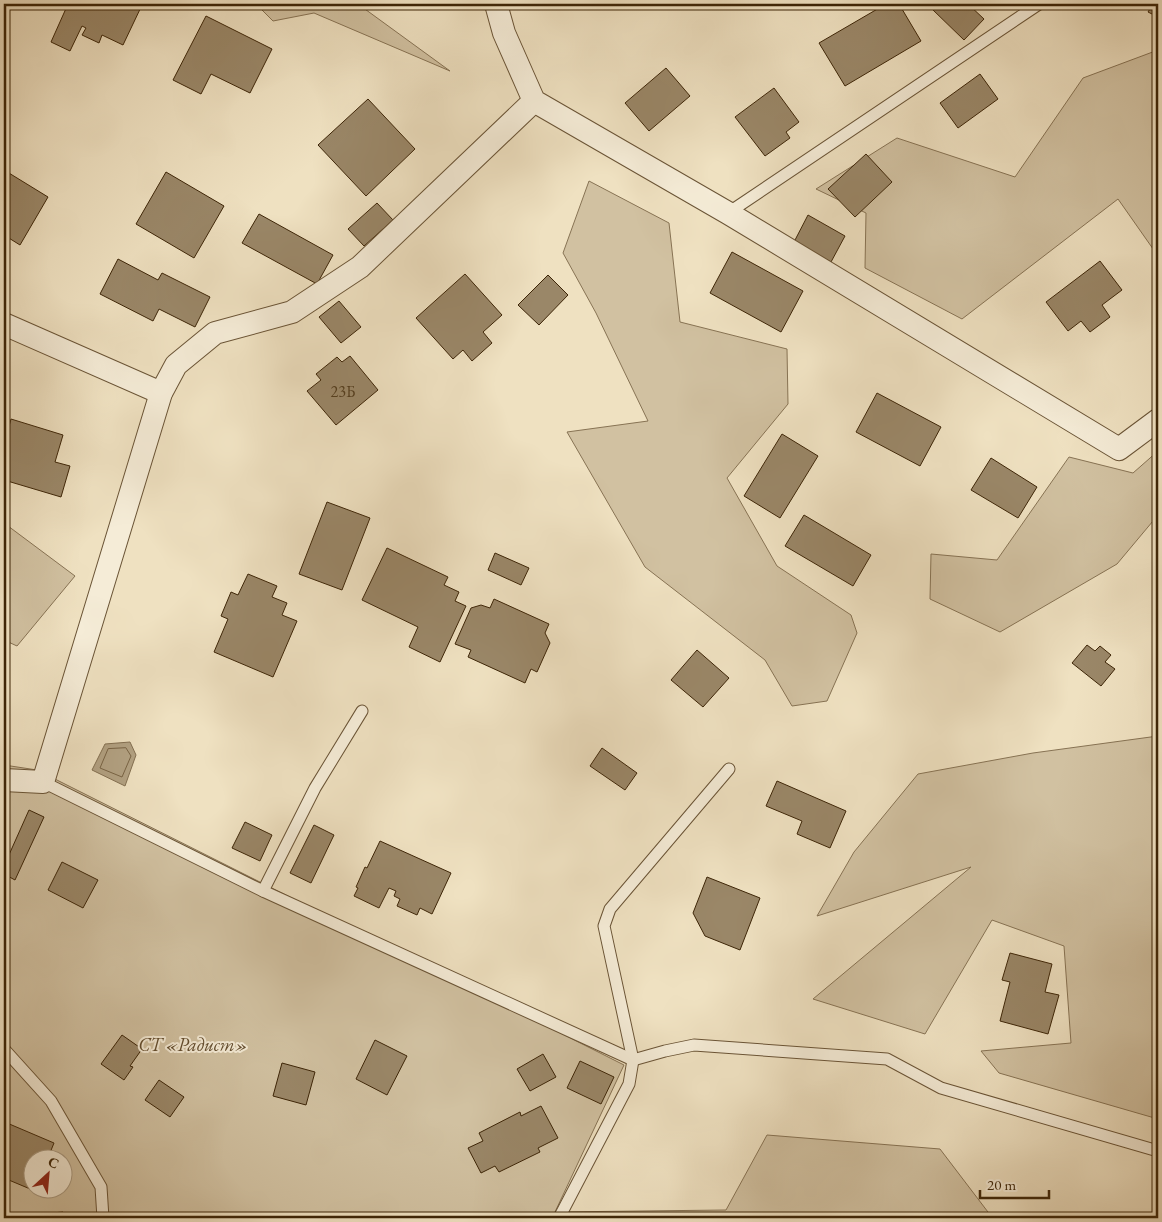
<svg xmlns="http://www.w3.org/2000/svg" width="1162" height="1222" font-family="'EB Garamond',serif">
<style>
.green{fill:#d1c1a1;stroke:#877354;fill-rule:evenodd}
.water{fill:#b2a182;stroke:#836f51}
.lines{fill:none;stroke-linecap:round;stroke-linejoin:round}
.shore{stroke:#786344;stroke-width:1}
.building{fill:#9a8768;stroke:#3d2507}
.lane-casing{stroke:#6a5436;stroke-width:13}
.street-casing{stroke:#6a5436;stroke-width:24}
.lane{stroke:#f5ecd7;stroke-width:11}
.street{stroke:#f5ecd7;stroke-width:22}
.labels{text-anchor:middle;stroke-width:4;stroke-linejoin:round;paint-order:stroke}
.number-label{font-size:16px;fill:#543e1f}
.park-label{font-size:19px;font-style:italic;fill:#624c2e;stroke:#f5ecd7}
</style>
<rect width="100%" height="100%" fill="#efe1c1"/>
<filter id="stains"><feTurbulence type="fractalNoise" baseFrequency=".004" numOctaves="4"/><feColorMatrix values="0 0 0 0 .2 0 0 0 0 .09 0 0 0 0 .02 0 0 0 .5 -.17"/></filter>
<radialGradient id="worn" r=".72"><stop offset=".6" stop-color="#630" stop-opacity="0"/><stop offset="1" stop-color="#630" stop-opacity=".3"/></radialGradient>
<!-- green -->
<g class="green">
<polygon points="256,4 358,4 450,71 314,13 273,21"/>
<polygon points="1158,50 1158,256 1118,199 962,319 865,268 866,213 816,189 897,138 1015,177 1083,78"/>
<polygon points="589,181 669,223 680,322 787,349 788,404 727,478 777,566 851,615 857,633 827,701 792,706 765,660 645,567 567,432 648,421 596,313 563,253"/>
<polygon points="1158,451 1158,515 1117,564 1000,632 930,599 931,554 997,560 1069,457 1133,473"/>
<polygon points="4,523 75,576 17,646 4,640"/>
<polygon points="1158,736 1158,1119 999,1073 981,1051 1071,1043 1064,946 992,920 925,1034 813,999 971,867 817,916 854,852 918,774 1033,753"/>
<path d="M 4,765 L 37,770 L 624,1065 L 555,1212 L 726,1210 L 767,1135 L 940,1149 L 991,1216 L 905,1213 L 902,1218 L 4,1218 ZM 32,1160 L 62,1160 L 62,1190 L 32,1190 Z"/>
</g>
<!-- water -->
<polygon class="water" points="130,742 136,755 125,786 92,770 105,744"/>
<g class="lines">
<!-- shore -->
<polygon class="shore" points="126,748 131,756 122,777 100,768 108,749"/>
</g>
<!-- building -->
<g class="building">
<polygon points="68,4 139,4 142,5 123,45 102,35 99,43 82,35 86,28 82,26 70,51 51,42"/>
<polygon points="886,4 899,4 921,41 845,86 819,43"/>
<polygon points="937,4 968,4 984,19 964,40 932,9"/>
<polygon points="1153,4 1158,4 1158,17 1148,12"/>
<polygon points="206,16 272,49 250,93 211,74 201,94 173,80"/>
<polygon points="666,68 690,96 649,131 625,103"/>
<polygon points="980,74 998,99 958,128 940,103"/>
<polygon points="774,88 799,122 786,132 790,138 765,156 735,117"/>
<polygon points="368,99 415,149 366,196 318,145"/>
<polygon points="866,154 892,182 855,217 828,189"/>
<polygon points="4,170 48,197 20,245 4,235"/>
<polygon points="166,172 224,206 194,258 136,224"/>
<polygon points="377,203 393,220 364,246 348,229"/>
<polygon points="259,214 333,255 317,284 242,243"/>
<polygon points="808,215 845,236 831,262 794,242"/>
<polygon points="732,252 803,291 781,332 710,293"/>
<polygon points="118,259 158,280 162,273 210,297 195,327 159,309 153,321 100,294"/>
<polygon points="1100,261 1122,290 1102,305 1110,317 1090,332 1081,321 1068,331 1046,302"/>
<polygon points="465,274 502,315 483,332 492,343 472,361 463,350 453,359 416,318"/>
<polygon points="548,275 568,295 539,325 518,305"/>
<polygon points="339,301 361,327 341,343 319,317"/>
<polygon points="350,356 378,390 336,425 307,391 321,380 316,374 337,357 342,362"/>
<polygon points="877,393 941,427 920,466 856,432"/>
<polygon points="11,419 63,435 55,462 70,466 61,497 4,480 4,445"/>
<polygon points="782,434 818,456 780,518 744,496"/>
<polygon points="991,458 1037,487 1018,518 971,490"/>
<polygon points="327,502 370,518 342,590 299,574"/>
<polygon points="804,515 871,555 853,586 785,546"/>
<polygon points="387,548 448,577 444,585 459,592 455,601 466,606 440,662 409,647 418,627 362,600"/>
<polygon points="495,553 529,568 521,585 488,570"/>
<polygon points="248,574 277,586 272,597 287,603 282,615 297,621 273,677 214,652 228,619 221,616 231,592 238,595"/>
<polygon points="494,599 549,624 545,633 550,643 537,672 531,669 525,683 468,657 471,650 455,644 471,608 481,605 490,608"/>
<polygon points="1087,645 1095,651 1100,646 1111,655 1105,662 1115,669 1101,686 1072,663"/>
<polygon points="697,650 729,678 703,707 671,680"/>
<polygon points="602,748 637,773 625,790 590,766"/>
<polygon points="777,781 846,811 830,848 797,834 802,821 766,806"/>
<polygon points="29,810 44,817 15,880 4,874 4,866"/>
<polygon points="245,822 272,835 260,861 232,848"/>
<polygon points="314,825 334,835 311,883 290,873"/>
<polygon points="380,841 451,873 432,914 420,908 417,915 397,906 400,899 394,896 396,891 389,888 379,908 354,896 358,888 356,887 365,867 367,868"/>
<polygon points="62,862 98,880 83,908 48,890"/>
<polygon points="707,877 760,898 740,950 705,936 693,913"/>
<polygon points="1010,953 1052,964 1045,992 1059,995 1048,1034 1000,1021 1010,982 1002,980"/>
<polygon points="122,1035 142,1049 130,1066 133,1067 124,1080 101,1064"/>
<polygon points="375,1040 407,1056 387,1095 356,1079"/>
<polygon points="543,1054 556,1077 530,1091 517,1069"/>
<polygon points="580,1061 614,1077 601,1104 567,1088"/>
<polygon points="282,1063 315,1072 306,1105 273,1096"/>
<polygon points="159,1080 184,1097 170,1117 145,1100"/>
<polygon points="541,1106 558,1138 538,1148 540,1152 499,1172 495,1166 481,1173 468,1148 483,1141 479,1133 520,1112 521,1116"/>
<polygon points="7,1123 54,1143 47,1160 32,1160 32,1190 35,1190 35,1191 4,1178 4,1132"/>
<polygon points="63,1212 63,1216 82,1215 83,1218 41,1218 41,1214"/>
</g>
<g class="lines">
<!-- lane casing -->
<g class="lane-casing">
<g id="lane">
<polyline points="728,213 1039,4"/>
<polyline points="43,782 263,891 315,788 362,711"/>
<polyline points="263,891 633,1060 665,1051 694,1045 887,1059 941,1088 1158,1151"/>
<polyline points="4,1049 51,1101 101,1187 103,1218"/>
<polyline points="559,1218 629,1084 633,1060 604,926 610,909 729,769"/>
</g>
</g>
<!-- street casing -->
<g class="street-casing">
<g id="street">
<polyline points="496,4 504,33 534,101 728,213 1119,449 1158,420"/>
<polyline points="4,324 161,393"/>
<polyline points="4,780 43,782 161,393 176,365 215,333 292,312 360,267 534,101"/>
</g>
</g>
<!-- lane -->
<use href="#lane" class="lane"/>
<!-- street -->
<use href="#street" class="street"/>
</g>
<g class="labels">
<!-- number labels -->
<g class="number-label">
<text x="343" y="397">23Б</text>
</g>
<!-- park labels -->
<g class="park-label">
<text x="193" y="1051">СТ «Радист»</text>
</g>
</g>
<!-- margin -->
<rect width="1162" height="1222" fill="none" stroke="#efe1c1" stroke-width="20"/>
<rect x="5" y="5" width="1152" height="1212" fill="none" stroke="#3d2507" stroke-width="2.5"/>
<rect x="10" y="10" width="1142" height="1202" fill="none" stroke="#3d2507"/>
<!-- north arrow -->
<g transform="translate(48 1174) rotate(26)"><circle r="24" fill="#f5ecd7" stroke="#ab9c84"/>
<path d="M0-4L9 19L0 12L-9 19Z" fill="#8f2418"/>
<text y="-8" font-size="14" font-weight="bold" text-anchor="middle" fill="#3d2507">С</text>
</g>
<!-- scale -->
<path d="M980 1190v8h69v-8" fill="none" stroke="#3d2507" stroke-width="2.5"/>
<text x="987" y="1190" font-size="15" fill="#3d2507" stroke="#f5ecd7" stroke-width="4" paint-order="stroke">20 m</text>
<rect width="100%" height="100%" filter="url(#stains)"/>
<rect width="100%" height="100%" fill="url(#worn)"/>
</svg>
